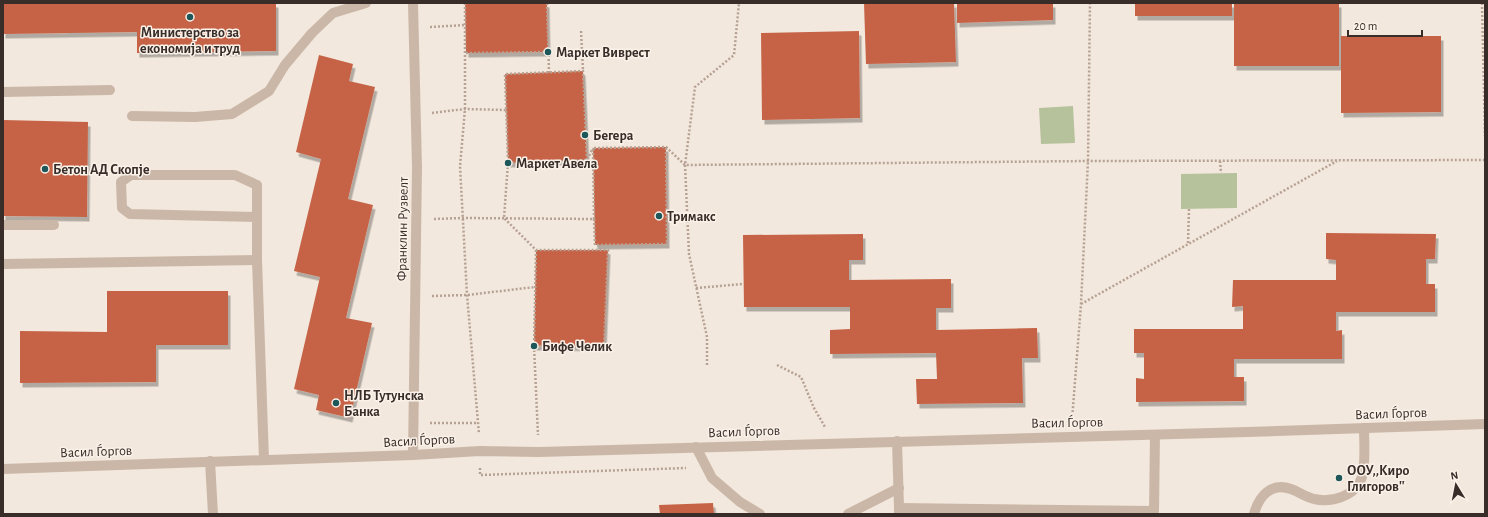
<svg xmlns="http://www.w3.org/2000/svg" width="1488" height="517" font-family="'Alegreya Sans',sans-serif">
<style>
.green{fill:#b6c29c}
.building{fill:#c66347;filter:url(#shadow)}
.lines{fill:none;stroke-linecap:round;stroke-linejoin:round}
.path{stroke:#b7a193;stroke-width:2.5;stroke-dasharray:2 2;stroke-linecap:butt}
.minor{stroke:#cbb7a8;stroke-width:10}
.poi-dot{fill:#1e5759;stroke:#faf2e9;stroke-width:1.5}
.labels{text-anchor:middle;stroke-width:3;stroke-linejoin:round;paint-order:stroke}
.poi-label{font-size:14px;font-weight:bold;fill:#382d29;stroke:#faf2e9;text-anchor:start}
.street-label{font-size:14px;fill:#382d29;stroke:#faf2e9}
</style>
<defs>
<filter id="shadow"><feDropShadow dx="2.5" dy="4.5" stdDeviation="0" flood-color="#0004"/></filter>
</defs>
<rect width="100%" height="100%" fill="#f2e8dd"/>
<!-- green -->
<g class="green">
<polygon points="1073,106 1075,143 1041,144 1039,108"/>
<polygon points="1237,173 1237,208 1181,209 1181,174"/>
</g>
<!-- building -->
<g class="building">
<polygon points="3,3 276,3 276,51 137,53 137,32 3,34"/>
<polygon points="465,3 547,3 548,52 466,53"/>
<polygon points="864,3 954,3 956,62 866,64"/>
<polygon points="957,3 1053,3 1053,20 957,23"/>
<rect x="1135" y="3" width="97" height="13"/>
<rect x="1234" y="3" width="105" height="63"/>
<polygon points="859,31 860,118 762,120 761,33"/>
<polygon points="1341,36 1441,36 1441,112 1341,113"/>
<polygon points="319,55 353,64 349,81 375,87 348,199 373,205 346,318 372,323 350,418 316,410 319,395 294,389 320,277 294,271 321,159 296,152"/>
<polygon points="583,71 587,160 508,163 505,74"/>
<polygon points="3,120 88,122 87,217 3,216"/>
<polygon points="666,147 667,244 595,245 593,148"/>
<polygon points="1326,233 1436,234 1435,259 1426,259 1426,284 1435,284 1435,312 1336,312 1336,331 1342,330 1342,359 1234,359 1234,377 1244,377 1244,401 1136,402 1136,378 1144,379 1144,353 1134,353 1134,329 1243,329 1243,306 1232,307 1233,280 1336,280 1336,260 1326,259"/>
<polygon points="863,234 863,260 849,260 849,280 951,279 951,308 936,308 936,330 1037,328 1038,358 1022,358 1023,403 917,404 916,379 937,379 936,353 830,354 830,330 850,329 850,307 744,307 743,235"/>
<polygon points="536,250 608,250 604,347 534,346"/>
<polygon points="107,291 228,291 228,345 156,345 156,382 20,383 20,331 107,332"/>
<polygon points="713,503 714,514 660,514 659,505"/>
</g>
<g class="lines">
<!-- path -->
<g class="path">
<polyline points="465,3 465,109 460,166 467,295 479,434"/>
<polyline points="547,3 549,72"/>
<polyline points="1482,3 1485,136"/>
<polyline points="430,27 466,25"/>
<polyline points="581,31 583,71"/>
<polyline points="466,53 548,52"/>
<polyline points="432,113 465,109 506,110"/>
<polyline points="587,160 583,71 505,74 508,163 587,160 593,148"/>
<polyline points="1220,161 1221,173"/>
<polyline points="508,163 504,218 536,250 608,250 604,347 534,346"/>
<polyline points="434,219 462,218 594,219 593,148 666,147 685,165 1088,161 1485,160"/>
<polyline points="594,219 595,245 667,244 666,147"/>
<polyline points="1188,243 1189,209"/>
<polyline points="536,250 534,346 538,435"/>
<polyline points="696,288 743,284"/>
<polyline points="432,296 467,295 535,287"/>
<polyline points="1081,304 1337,161"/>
<polyline points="707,365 707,337 689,254 685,165 695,87 734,55 739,3"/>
<polyline points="777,365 801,377 814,408 825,427"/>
<polyline points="1072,420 1081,304 1088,161 1090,3"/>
<polyline points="430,423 478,423"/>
<polyline points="480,468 480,475 686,468"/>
</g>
<!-- minor -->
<g class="minor">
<polyline points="413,3 417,167 413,455"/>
<polyline points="3,92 110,90"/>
<polyline points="132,116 195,117 232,114 269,91 285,65 312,33 333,13 366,3"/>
<polyline points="256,217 130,214 122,208 121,182 131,175 235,175 257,185 257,260 264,460"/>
<polyline points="3,225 54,225"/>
<polyline points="3,264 257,260"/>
<polyline points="897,441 899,508"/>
<polyline points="696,447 712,478 740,502 760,514"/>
<polyline points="210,461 213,514"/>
<polyline points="3,469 413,455 480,451 539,452 1247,432 1485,424"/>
<polyline points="848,514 899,488"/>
<polyline points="899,514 899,508 1154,511 1155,435"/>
<path d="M 1254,514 C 1259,496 1271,482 1291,489 C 1299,492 1306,497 1314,499 C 1332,503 1356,496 1362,477 C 1366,463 1364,442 1364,428"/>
</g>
</g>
<!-- markers -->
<g class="poi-dot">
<circle cx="190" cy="17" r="4"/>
<circle cx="548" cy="52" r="4"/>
<circle cx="585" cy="135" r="4"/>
<circle cx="508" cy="163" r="4"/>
<circle cx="45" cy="169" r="4"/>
<circle cx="659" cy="216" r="4"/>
<circle cx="534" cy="346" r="4"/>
<circle cx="336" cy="403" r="4"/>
<circle cx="1339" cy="478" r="4"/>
</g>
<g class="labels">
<!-- poi labels -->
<g class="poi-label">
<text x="190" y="37" text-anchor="middle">Министерство за<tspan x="190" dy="16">економија и труд</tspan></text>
<text x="556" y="57">Маркет Виврест</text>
<text x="593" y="140">Бегера</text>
<text x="516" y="168">Маркет Авела</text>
<text x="53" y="174">Бетон АД Скопје</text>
<text x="667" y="221">Тримакс</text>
<text x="542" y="351">Бифе Челик</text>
<text x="344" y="400">НЛБ Тутунска<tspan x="344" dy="16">Банка</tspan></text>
<text x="1347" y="475">ООУ,,Киро<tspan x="1347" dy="16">Глигоров''</tspan></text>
</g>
<!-- street labels -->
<g class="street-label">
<text transform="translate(402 229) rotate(-89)" y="5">Франклин Рузвелт</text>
<text transform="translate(1391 413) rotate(-2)" y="5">Васил Ѓоргов</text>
<text transform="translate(1067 422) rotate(-1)" y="5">Васил Ѓоргов</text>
<text transform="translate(744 431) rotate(-2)" y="5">Васил Ѓоргов</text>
<text transform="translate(419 440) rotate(-3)" y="5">Васил Ѓоргов</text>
<text transform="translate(96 451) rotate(-2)" y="5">Васил Ѓоргов</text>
</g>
</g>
<!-- border -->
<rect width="1488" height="517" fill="none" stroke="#382d29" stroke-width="8"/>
<!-- north arrow -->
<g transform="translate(1456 485) rotate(350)" stroke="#faf2e9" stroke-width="3" paint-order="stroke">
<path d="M0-3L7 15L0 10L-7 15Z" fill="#382d29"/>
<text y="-6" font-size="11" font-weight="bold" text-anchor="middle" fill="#382d29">N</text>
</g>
<!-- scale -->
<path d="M1348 30v6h74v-6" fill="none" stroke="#382d29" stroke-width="2"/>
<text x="1354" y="30" font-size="12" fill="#382d29" stroke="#faf2e9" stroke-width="3" paint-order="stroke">20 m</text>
</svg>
